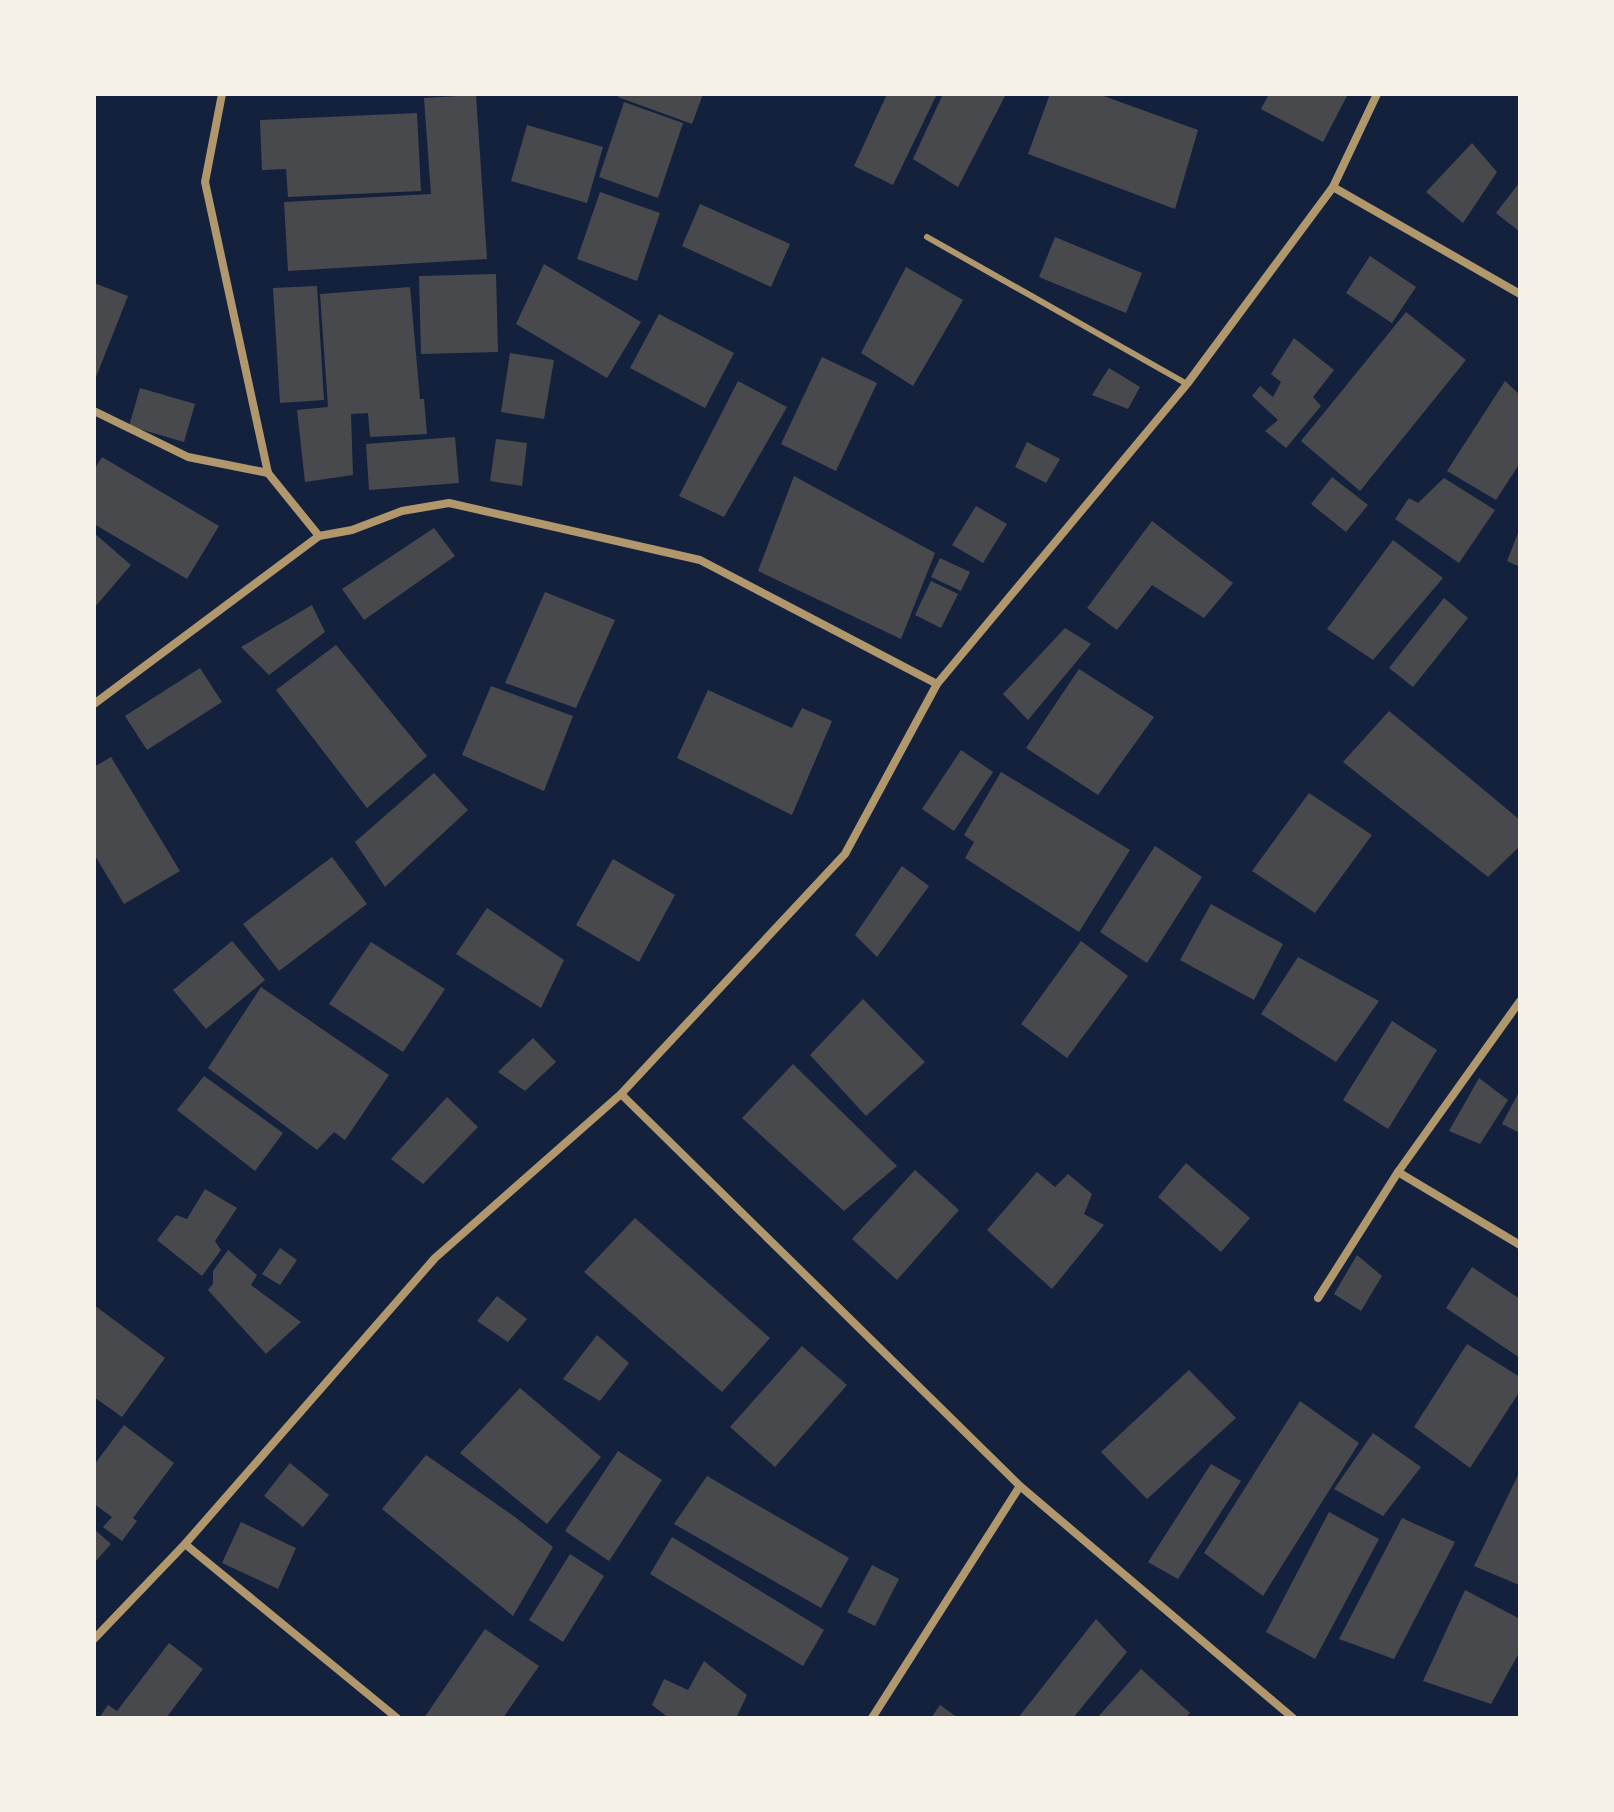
<svg xmlns="http://www.w3.org/2000/svg" width="1614" height="1812" font-family="Lato,sans-serif">
<style>
.building{fill:#48494c}
.lines{fill:none;stroke-linecap:round;stroke-linejoin:round}
.service{stroke:#b1986c;stroke-width:6}
.minor{stroke:#b1986c;stroke-width:8}
</style>
<rect width="100%" height="100%" fill="#14213d"/>
<!-- building -->
<g class="building">
<polygon points="619,94 703,94 692,124 618,97"/>
<polygon points="887,94 937,94 893,185 854,166"/>
<polygon points="943,94 1006,94 958,187 913,159"/>
<polygon points="1050,94 1098,94 1198,130 1175,209 1028,154"/>
<polygon points="1269,94 1348,94 1323,142 1261,109"/>
<polygon points="476,95 487,259 288,271 284,202 431,194 424,98"/>
<polygon points="624,102 683,123 658,198 599,177"/>
<polygon points="417,113 421,191 288,197 286,169 262,170 260,120"/>
<polygon points="527,125 603,147 587,203 511,181"/>
<polygon points="1472,143 1497,172 1463,223 1426,192"/>
<polygon points="1520,182 1520,232 1496,213"/>
<polygon points="600,192 660,213 637,281 577,259"/>
<polygon points="700,204 790,244 771,287 682,246"/>
<polygon points="1055,237 1142,273 1126,313 1039,277"/>
<polygon points="1370,256 1416,287 1392,323 1346,293"/>
<polygon points="544,264 641,322 607,378 516,324"/>
<polygon points="906,267 963,300 913,386 861,353"/>
<polygon points="496,274 498,352 421,354 419,276"/>
<polygon points="94,283 128,296 94,382"/>
<polygon points="317,286 324,400 280,403 273,288"/>
<polygon points="410,287 420,399 424,399 427,434 370,437 368,413 351,414 353,475 305,482 297,410 328,407 320,294"/>
<polygon points="1406,312 1466,360 1360,491 1301,441"/>
<polygon points="659,314 734,353 705,408 630,368"/>
<polygon points="1294,338 1334,370 1313,397 1321,406 1286,448 1265,431 1278,420 1252,396 1260,386 1273,397 1281,382 1271,374"/>
<polygon points="510,353 554,360 544,419 501,412"/>
<polygon points="822,357 877,383 836,471 781,444"/>
<polygon points="1109,368 1140,387 1128,409 1092,395"/>
<polygon points="738,381 787,407 724,517 679,496"/>
<polygon points="1505,381 1520,395 1520,463 1496,500 1447,471"/>
<polygon points="140,388 195,404 184,442 129,426"/>
<polygon points="455,437 459,483 369,490 366,444"/>
<polygon points="496,439 527,443 522,486 490,481"/>
<polygon points="1027,442 1060,459 1046,483 1015,467"/>
<polygon points="102,457 219,526 187,579 94,524 94,470"/>
<polygon points="794,476 935,553 901,639 758,571"/>
<polygon points="1332,477 1368,505 1346,532 1311,504"/>
<polygon points="1444,478 1495,510 1459,563 1395,519 1409,498 1418,503"/>
<polygon points="976,506 1007,524 983,563 952,545"/>
<polygon points="1152,521 1233,583 1204,618 1152,585 1117,630 1087,608"/>
<polygon points="434,528 455,556 364,620 342,589"/>
<polygon points="1520,528 1520,567 1507,561"/>
<polygon points="94,533 131,565 94,608"/>
<polygon points="1393,540 1443,578 1373,660 1327,629"/>
<polygon points="940,558 970,572 961,591 931,577"/>
<polygon points="931,581 958,594 941,628 915,615"/>
<polygon points="545,592 615,620 576,708 505,683"/>
<polygon points="1444,598 1468,618 1413,687 1389,668"/>
<polygon points="312,605 325,632 269,675 241,647"/>
<polygon points="1065,628 1091,644 1028,720 1003,694"/>
<polygon points="336,645 427,756 367,808 276,690"/>
<polygon points="200,668 222,702 147,750 125,716"/>
<polygon points="1079,669 1154,717 1098,795 1026,748"/>
<polygon points="491,686 573,716 544,791 462,755"/>
<polygon points="708,690 792,728 802,708 832,721 792,815 677,758"/>
<polygon points="1389,711 1520,820 1520,846 1488,877 1343,762"/>
<polygon points="961,750 993,772 954,831 922,809"/>
<polygon points="111,757 180,871 124,904 94,854 94,767"/>
<polygon points="1001,772 1130,850 1079,932 965,858 974,842 964,835"/>
<polygon points="434,773 468,810 385,887 355,842"/>
<polygon points="1309,793 1372,835 1315,913 1252,871"/>
<polygon points="1155,846 1202,877 1147,963 1100,932"/>
<polygon points="332,857 367,904 279,971 243,924"/>
<polygon points="613,859 675,895 639,962 576,925"/>
<polygon points="902,866 929,886 877,957 855,935"/>
<polygon points="1211,904 1283,944 1254,1000 1180,960"/>
<polygon points="487,908 564,960 541,1008 456,954"/>
<polygon points="232,941 265,980 206,1029 173,990"/>
<polygon points="1081,941 1128,976 1067,1058 1021,1024"/>
<polygon points="371,942 445,989 403,1052 329,1004"/>
<polygon points="1298,957 1379,1001 1336,1062 1261,1014"/>
<polygon points="261,987 389,1075 345,1140 334,1132 317,1150 208,1068"/>
<polygon points="863,999 925,1062 866,1116 810,1055"/>
<polygon points="1392,1021 1437,1050 1388,1129 1343,1100"/>
<polygon points="533,1038 556,1062 525,1091 498,1072"/>
<polygon points="793,1064 897,1166 844,1211 742,1118"/>
<polygon points="204,1076 283,1133 255,1171 177,1110"/>
<polygon points="1479,1078 1508,1100 1480,1144 1449,1131"/>
<polygon points="1520,1090 1520,1133 1502,1124"/>
<polygon points="447,1097 478,1127 423,1184 391,1159"/>
<polygon points="1186,1163 1250,1218 1221,1252 1158,1197"/>
<polygon points="915,1170 959,1210 897,1280 852,1239"/>
<polygon points="1037,1172 1055,1187 1068,1174 1092,1194 1084,1214 1104,1225 1052,1289 987,1230"/>
<polygon points="205,1189 237,1208 215,1241 221,1250 202,1276 157,1240 176,1215 187,1219"/>
<polygon points="635,1218 770,1338 722,1392 584,1272"/>
<polygon points="280,1248 297,1260 280,1285 262,1274"/>
<polygon points="228,1250 257,1275 251,1285 301,1322 266,1354 208,1290 213,1284 213,1271"/>
<polygon points="1357,1255 1382,1276 1361,1311 1334,1294"/>
<polygon points="1472,1267 1520,1299 1520,1358 1446,1308"/>
<polygon points="497,1296 527,1319 508,1342 477,1321"/>
<polygon points="94,1305 165,1358 122,1417 94,1397"/>
<polygon points="597,1335 629,1363 600,1401 563,1379"/>
<polygon points="1467,1344 1520,1377 1520,1391 1470,1468 1414,1427"/>
<polygon points="802,1346 847,1385 775,1467 730,1427"/>
<polygon points="1189,1370 1236,1418 1147,1499 1101,1452"/>
<polygon points="520,1388 601,1457 547,1524 460,1453"/>
<polygon points="1300,1401 1359,1443 1263,1596 1204,1553"/>
<polygon points="124,1425 174,1463 133,1518 137,1521 122,1541 103,1527 112,1517 94,1504 94,1465"/>
<polygon points="1373,1433 1421,1467 1383,1516 1334,1489"/>
<polygon points="618,1451 662,1480 609,1561 565,1531"/>
<polygon points="426,1455 515,1517 553,1547 513,1616 382,1509"/>
<polygon points="290,1463 329,1495 303,1527 264,1496"/>
<polygon points="1211,1464 1241,1481 1178,1579 1148,1562"/>
<polygon points="1520,1471 1520,1584 1519,1585 1474,1566"/>
<polygon points="707,1476 849,1558 821,1608 674,1524"/>
<polygon points="1329,1512 1379,1539 1315,1659 1266,1632"/>
<polygon points="1402,1518 1455,1542 1394,1659 1339,1639"/>
<polygon points="241,1522 296,1548 278,1589 222,1563"/>
<polygon points="94,1529 111,1544 94,1563"/>
<polygon points="672,1537 824,1630 803,1666 650,1574"/>
<polygon points="570,1554 604,1576 563,1642 529,1620"/>
<polygon points="872,1565 899,1579 875,1626 847,1612"/>
<polygon points="1465,1590 1520,1619 1520,1651 1491,1704 1423,1681"/>
<polygon points="1096,1619 1127,1652 1073,1718 1018,1718"/>
<polygon points="485,1629 539,1666 503,1718 424,1718"/>
<polygon points="169,1643 203,1669 166,1718 99,1718 108,1705 117,1711"/>
<polygon points="704,1661 747,1695 736,1718 669,1718 652,1705 664,1679 688,1690"/>
<polygon points="1141,1669 1190,1713 1185,1718 1097,1718"/>
<polygon points="940,1705 958,1718 931,1718"/>
</g>
<g class="lines">
<!-- service -->
<polyline class="service" points="927,237 1187,384"/>
<!-- minor -->
<g class="minor">
<polyline points="222,94 205,182 268,473 319,536"/>
<polyline points="1333,187 1520,294"/>
<polyline points="94,411 188,457 268,473"/>
<polyline points="94,704 319,536 352,530 402,511 449,503 700,560 937,684"/>
<polyline points="621,1094 1020,1486 1293,1718"/>
<polyline points="1398,1172 1520,1245"/>
<polyline points="1318,1298 1398,1172 1520,1001"/>
<polyline points="185,1544 397,1718"/>
<polyline points="94,1639 185,1544 435,1258 621,1094 845,854 937,684 1187,384 1333,187 1377,94"/>
<polyline points="872,1718 1020,1486"/>
</g>
</g>
<!-- border -->
<rect width="1614" height="1812" fill="none" stroke="#f6f1e7" stroke-width="192"/>
</svg>
